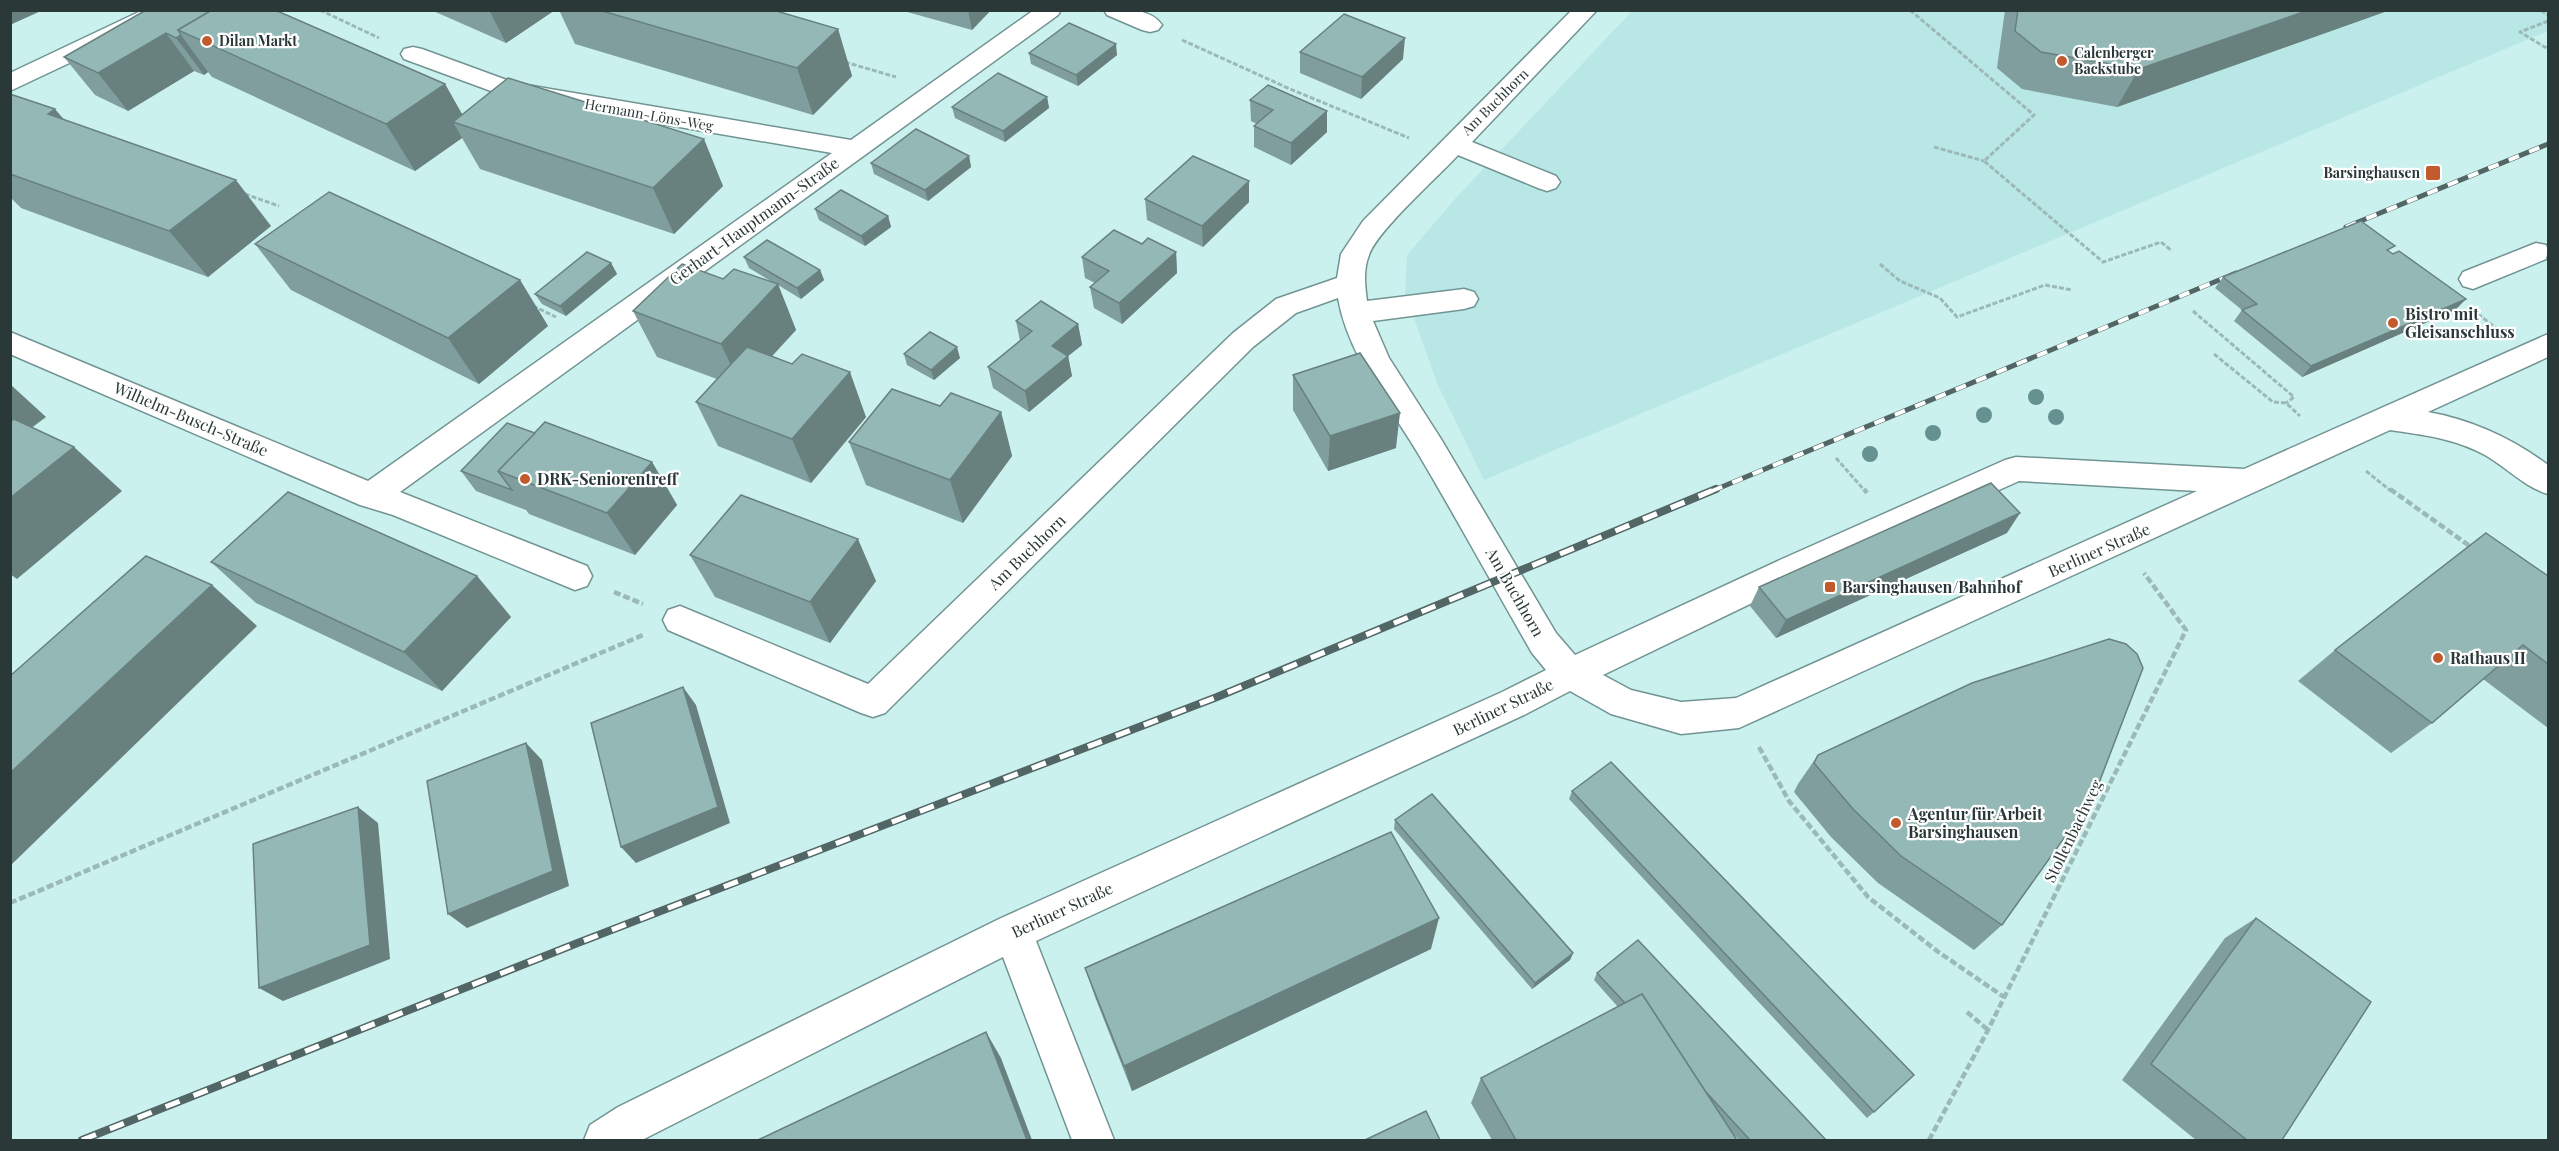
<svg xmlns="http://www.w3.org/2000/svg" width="2559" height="1151" font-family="'Playfair Display',serif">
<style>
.built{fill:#b8e7e5}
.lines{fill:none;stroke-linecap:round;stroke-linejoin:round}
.minor-casing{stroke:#719493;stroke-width:3}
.path-far1{stroke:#9ab9b7;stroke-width:3;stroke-dasharray:5 2;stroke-linecap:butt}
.path{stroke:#9ab9b7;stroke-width:4.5;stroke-dasharray:7 3;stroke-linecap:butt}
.minor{fill:#fff;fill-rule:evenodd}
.rail-far1-casing{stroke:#526665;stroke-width:5}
.rail-casing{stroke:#526665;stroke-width:8}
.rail-far1{stroke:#fff;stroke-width:4;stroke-dasharray:11;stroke-linecap:butt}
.rail{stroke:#fff;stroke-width:5;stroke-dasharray:15;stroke-linecap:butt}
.tree{fill:#659290}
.wall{fill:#7f9e9d}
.shaded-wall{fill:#68817f}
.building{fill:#94b8b6;stroke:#68817f;stroke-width:1.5}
.poi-dot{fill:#c15b2d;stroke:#fff;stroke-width:2}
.labels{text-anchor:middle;stroke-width:4.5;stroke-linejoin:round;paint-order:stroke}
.far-poi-label{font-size:14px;font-weight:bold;fill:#2a3938;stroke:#fff;text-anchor:start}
.far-street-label{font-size:14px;fill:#2a3938;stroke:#fff}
.street-label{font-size:16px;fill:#2a3938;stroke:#fff}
.poi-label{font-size:16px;font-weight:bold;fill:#2a3938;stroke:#fff;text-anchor:start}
</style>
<rect width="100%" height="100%" fill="#cbf1ef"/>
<!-- built -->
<polygon class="built" points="1632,11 2548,11 2548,31 1484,480 1437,383 1405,293 1407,255 1455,199"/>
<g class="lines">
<!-- minor casing -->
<g class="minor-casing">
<g id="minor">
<polygon points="143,10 174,10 171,15 10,91 10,73"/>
<polygon points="1034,10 1061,10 1058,15 400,492 587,566 592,576 587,586 575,590 393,515 360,505 10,354 10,332 368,481 832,153 510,98 404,59 401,54 404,49 413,47 422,49 515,83 851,140"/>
<path d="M 1104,10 C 1122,10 1150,7 1162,25 L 1158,30 L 1150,32 L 1142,30 L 1107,15 Z"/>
<path d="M 1572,10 L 1597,10 L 1472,142 L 1556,176 L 1560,182 L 1556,188 L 1547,191 L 1538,188 L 1458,155 C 1438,177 1377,231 1369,255 C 1363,270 1365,286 1367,301 L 1464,289 L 1474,292 L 1478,299 L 1474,306 L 1464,309 L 1373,321 L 1389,358 L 1441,439 L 1556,633 L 1575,655 L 1782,559 L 2005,460 L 2016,457 L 2244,469 L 2548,334 L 2548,357 L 2428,412 C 2473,420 2513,439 2548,465 L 2548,494 C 2526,488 2506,467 2485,455 C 2454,438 2423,435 2390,430 L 1739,728 L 1681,734 L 1611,714 L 1570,691 L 1526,714 L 1036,941 L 1114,1140 L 1072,1140 L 1003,957 L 642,1140 L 584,1140 L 590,1125 L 618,1107 L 999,919 L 1502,692 L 1546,670 L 1532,653 C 1494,587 1458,521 1419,455 C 1390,406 1348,356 1338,298 L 1296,313 L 1253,347 L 885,713 L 873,717 L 861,713 L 668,630 L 663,620 L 668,610 L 680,606 L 868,684 L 1233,333 L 1276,299 L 1337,278 L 1341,254 L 1363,221 ZM 2019,481 L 2197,491 L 1736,698 L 1681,702 L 1631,690 L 1603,675 L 1806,577 Z"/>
<polygon points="2536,243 2546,245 2548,250 2546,259 2473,289 2463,286 2459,279 2463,272"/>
</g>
</g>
<!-- path-far1 -->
<g class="path-far1">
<polyline points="320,10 379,38"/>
<polyline points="1910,10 2034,115 1984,161 2103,262 2161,242 2172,251"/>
<polyline points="2541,10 2548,15"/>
<polyline points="2548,21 2520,32 2548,49"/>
<polyline points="1182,40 1290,89 1409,138"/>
<polyline points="845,62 896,77"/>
<polyline points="1934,147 1984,161"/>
<polyline points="245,194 279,206"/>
<polyline points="1880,264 1900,281 1940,298 1957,317 2045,285 2072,290"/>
<polyline points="533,306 556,317"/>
<polyline points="2193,311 2294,397 2286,403"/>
<polyline points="2478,314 2496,328"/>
<polyline points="2214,354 2273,402 2286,403 2300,416"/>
<polyline points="1836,458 1865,491"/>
<polyline points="2366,471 2391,491"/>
</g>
<!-- path -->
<g class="path">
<polyline points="1864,489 1867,493"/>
<polyline points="2390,489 2471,547"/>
<polyline points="614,592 643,604"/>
<polyline points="1759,747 1789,801 1868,897 1937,951 2004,997"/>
<polyline points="10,903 643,635"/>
<polyline points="1967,1012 1988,1030"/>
<polyline points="1929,1140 1988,1030 2186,630 2144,573"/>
</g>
<!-- minor -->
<use href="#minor" class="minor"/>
<!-- rail-far1 casing -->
<g class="rail-far1-casing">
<g id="rail-far1">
<polyline points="2346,227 2548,144"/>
<polyline points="1712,491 2236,273"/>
</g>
</g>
<!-- rail casing -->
<g class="rail-casing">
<polyline id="rail" points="82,1140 575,944 1217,697 1716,489"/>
</g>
<!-- rail-far1 -->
<use href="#rail-far1" class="rail-far1"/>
<!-- rail -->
<use href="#rail" class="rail"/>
</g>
<!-- trees -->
<g class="tree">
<circle cx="2036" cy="397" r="8"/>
<circle cx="1984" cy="415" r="8"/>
<circle cx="2056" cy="417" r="8"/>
<circle cx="1933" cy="433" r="8"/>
<circle cx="1870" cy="454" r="8"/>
</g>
<!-- wall -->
<g class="wall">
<polygon points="146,10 445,84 462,115 723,186 674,234 480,169 462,138 415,171 212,77 208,72 204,75 194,71 128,111 95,95 64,57"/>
<polygon points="431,10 555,10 506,43"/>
<polygon points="559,10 773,10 838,29 852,76 813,115 575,44"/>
<polygon points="900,10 991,10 972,30"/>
<polygon points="2005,10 2390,10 2117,107 2022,89 1997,68"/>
<polygon points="1300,52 1403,59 1361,99 1300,73"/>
<polygon points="1029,53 1117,55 1078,86 1031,64"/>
<polygon points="10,94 65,120 271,226 208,277 21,208 10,197"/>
<polygon points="1047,97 1049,108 1005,142 955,118 952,107"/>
<polygon points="1250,100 1327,111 1327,132 1291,165 1254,147 1254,126 1257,124 1251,121"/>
<polygon points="969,156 971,167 928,201 874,174 871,163"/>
<polygon points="1249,181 1249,202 1203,247 1147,220 1145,199"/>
<polygon points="815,209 888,216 891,227 865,246 819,220"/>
<polygon points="255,244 520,280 548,326 479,384 291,290"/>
<polygon points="1142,244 1176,252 1177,273 1122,324 1094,308 1090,287 1095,283 1085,278 1082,257"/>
<polygon points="2390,252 2466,299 2455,310 2302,377 2234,321 2242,310 2215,288 2223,277"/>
<polygon points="744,257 820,270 824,280 801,299 778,285 796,330 771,356 866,417 811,483 718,446 696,402 717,379 657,357 633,311 723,279 774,283 749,268"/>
<polygon points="611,263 617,274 566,316 542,304 535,294"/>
<polygon points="1016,321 1078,324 1082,345 1068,356 1072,376 1029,412 993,388 988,367 1020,341"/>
<polygon points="904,354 960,358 934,380 907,365"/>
<polygon points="1293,375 1396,448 1328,471 1293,410"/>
<polygon points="940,406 1001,412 1012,456 963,523 866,485 849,442"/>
<polygon points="535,433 652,462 677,505 635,555 529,514 526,510 476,491 461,471"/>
<polygon points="2007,533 1776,638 1750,606 1759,587"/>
<polygon points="690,555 876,581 830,643 715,597"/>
<polygon points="211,562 477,576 511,617 442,691 256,603"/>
<polygon points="2548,576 2548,728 2483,679 2432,723 2391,753 2298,681 2335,650"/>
<polygon points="1818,755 2002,925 1974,950 1878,883 1831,837 1794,792 1798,784"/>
<polygon points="1572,791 1874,1112 1867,1118 1569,799"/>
<polygon points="1395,820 1573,953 1570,960 1532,989 1394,829"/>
<polygon points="2256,918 2282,1140 2196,1140 2122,1080 2225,938"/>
<polygon points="1431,949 1132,1091 1095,997 1085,968"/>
<polygon points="1597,973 1826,1140 1739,1140 1731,1131 1737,1140 1492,1140 1471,1103 1481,1078 1618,1007 1594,980"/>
</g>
<!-- shaded-wall -->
<g class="shaded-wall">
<polygon points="10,10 43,10 10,25"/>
<polygon points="489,10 555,10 506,43"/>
<polygon points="968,10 991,10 972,30"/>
<polygon points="2309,10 2390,10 2117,107 2139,69"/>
<polygon points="838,29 852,76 813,115 797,68"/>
<polygon points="166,33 194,71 128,111 98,73"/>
<polygon points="181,35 208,72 204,75 176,38"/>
<polygon points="1405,38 1403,59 1361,99 1362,77"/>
<polygon points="1116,44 1117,55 1078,86 1076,75"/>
<polygon points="445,84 470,128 453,122 462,138 415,171 386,124"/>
<polygon points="1047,97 1049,108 1005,142 1003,131"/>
<polygon points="55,109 95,156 48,114"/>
<polygon points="1327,111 1327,132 1291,165 1291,143"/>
<polygon points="704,139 723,186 674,234 653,188"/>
<polygon points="969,156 971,167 928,201 925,190"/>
<polygon points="236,180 271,226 208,277 169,231"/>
<polygon points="1249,181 1249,202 1203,247 1202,226"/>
<polygon points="888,216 891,227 865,246 861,236"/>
<polygon points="1176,252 1177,273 1122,324 1119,303"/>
<polygon points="611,263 617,274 566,316 560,306"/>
<polygon points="820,270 824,280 801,299 797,288"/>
<polygon points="520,280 548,326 479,384 448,338"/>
<polygon points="778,284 796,330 742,389 721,344"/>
<polygon points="2466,299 2455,310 2302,377 2311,366"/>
<polygon points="1078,324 1082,345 1068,356 1072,376 1029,412 1025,391 1052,346"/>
<polygon points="957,347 960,358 934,380 931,370"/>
<polygon points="850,372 866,417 811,483 792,439"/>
<polygon points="10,384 46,417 10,444"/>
<polygon points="1001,412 1012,456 963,523 950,480"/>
<polygon points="1400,413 1396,448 1328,471 1330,436"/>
<polygon points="74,447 122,491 17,579 10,574 10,498"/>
<polygon points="652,462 677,505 635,555 607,513"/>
<polygon points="2020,513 2007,533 1776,638 1786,620"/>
<polygon points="858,539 876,581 830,643 810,602"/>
<polygon points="477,576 511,617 442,691 404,652"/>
<polygon points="212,585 257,626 10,866 10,773"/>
<polygon points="683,687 696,705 730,823 636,863 621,847"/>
<polygon points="526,743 542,760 569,886 467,928 448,914"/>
<polygon points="358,807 378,823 390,959 283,1001 259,988"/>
<polygon points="1439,918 1431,949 1132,1091 1124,1066"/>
<polygon points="1573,953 1570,960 1532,989 1535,983"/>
<polygon points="986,1032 1001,1058 1032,1140 1027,1140"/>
</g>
<!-- building -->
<g class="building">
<polygon points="146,10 212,10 178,30 181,35 176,38 166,33 98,73 64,57"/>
<polygon points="212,10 275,10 445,84 386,124 178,30"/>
<polygon points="599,10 773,10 838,29 797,68"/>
<polygon points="2018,10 2309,10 2139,69 2041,52 2015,31"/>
<polygon points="1344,14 1405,38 1362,77 1300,52"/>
<polygon points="1069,23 1116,44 1076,75 1029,53"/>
<polygon points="998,73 1047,97 1003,131 952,107"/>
<polygon points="508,78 704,139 653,188 453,122"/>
<polygon points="1268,85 1327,111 1291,143 1254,126 1273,110 1250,100"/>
<polygon points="10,94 55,109 48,114 236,180 169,231 10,174"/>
<polygon points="916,129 969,156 925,190 871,163"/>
<polygon points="1193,156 1249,181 1202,226 1145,199"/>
<polygon points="841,190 888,216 861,236 815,209"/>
<polygon points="329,192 520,280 448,338 255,244"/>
<polygon points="2361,221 2395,246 2387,250 2393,254 2399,251 2466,299 2311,366 2242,310 2257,304 2223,277"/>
<polygon points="1114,230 1142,244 1148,238 1176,252 1119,303 1090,287 1109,271 1082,257"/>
<polygon points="767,240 820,270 797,288 744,257"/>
<polygon points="587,252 611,263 560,306 535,294"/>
<polygon points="682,264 723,279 734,269 778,284 721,344 633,311"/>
<polygon points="1041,301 1078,324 1052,346 1068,356 1025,391 988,367 1032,331 1016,321"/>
<polygon points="930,332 957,347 931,370 904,354"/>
<polygon points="747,347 792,364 802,354 850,372 792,439 696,402"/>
<polygon points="1360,353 1400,413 1330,436 1293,375"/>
<polygon points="892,389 940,406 951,393 1001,412 950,480 849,442"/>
<polygon points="14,419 74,447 10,498 10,422"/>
<polygon points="545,422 652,462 607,513 498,471"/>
<polygon points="507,423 535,433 498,471 512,490 461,471"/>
<polygon points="1991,483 2020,513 1786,620 1759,587"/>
<polygon points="288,492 477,576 404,652 211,562"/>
<polygon points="741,495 858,539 810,602 690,555"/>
<polygon points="2486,533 2548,576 2548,664 2523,645 2432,723 2335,650"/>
<polygon points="146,556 212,585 10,773 10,676"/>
<polygon points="2109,639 2126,644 2137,654 2143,668 2094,796 2002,925 1901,856 1853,809 1814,763 1818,755 1972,683"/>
<polygon points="683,687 718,807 621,847 591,723"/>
<polygon points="526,743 553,871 448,914 427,781"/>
<polygon points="1611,762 1914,1075 1874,1112 1572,791"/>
<polygon points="1432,794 1573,953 1535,983 1395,820"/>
<polygon points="358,807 370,945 259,988 253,844"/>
<polygon points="1391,832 1439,918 1124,1066 1085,968"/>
<polygon points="2256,918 2371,1002 2282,1140 2247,1140 2151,1064"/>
<polygon points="1638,940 1826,1140 1750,1140 1705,1091 1642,994 1625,1003 1597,973"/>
<polygon points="1642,994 1737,1140 1516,1140 1481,1078"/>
<polygon points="986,1032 1027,1140 758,1140"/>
<polygon points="1426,1111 1440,1140 1365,1140"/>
</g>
<!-- markers -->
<g class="poi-dot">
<circle cx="207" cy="41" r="6"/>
<circle cx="2062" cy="61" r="6"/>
<rect x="2425" y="165" width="16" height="16" rx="3"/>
<circle cx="2393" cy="323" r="6"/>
<circle cx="525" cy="479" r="6"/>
<rect x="1824" y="581" width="12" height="12" rx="3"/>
<circle cx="2438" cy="658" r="6"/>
<circle cx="1896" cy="823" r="6"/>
</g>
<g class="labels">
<!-- far-poi labels -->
<g class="far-poi-label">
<text x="219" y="46">Dilan Markt</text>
<text x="2074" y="58">Calenberger<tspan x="2074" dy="16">Backstube</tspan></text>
<text x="2420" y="178" text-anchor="end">Barsinghausen</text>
</g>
<!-- far-street labels -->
<g class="far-street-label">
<text transform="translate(1495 102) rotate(-45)" y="5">Am Buchhorn</text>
<text transform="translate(649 115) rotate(10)" y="5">Hermann-Löns-Weg</text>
</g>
<!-- street labels -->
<g class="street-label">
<text transform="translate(754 221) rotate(-36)" y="6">Gerhart-Hauptmann-Straße</text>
<text transform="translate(191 419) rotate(23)" y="6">Wilhelm-Busch-Straße</text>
<text transform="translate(2099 550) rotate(-24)" y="6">Berliner Straße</text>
<text transform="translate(1027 552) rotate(-44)" y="6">Am Buchhorn</text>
<text transform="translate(1515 592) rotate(60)" y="6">Am Buchhorn</text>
<text transform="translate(1503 707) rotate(-26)" y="6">Berliner Straße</text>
<text transform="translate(2073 831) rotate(-64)" y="6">Stollenbachweg</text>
<text transform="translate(1062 910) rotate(-25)" y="6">Berliner Straße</text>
</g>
<!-- poi labels -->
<g class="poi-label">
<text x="2405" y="320">Bistro mit<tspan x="2405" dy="18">Gleisanschluss</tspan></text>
<text x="537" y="485">DRK-Seniorentreff</text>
<text x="1842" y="593">Barsinghausen/Bahnhof</text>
<text x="2450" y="664">Rathaus II</text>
<text x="1908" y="820">Agentur für Arbeit<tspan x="1908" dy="18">Barsinghausen</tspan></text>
</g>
</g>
<!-- border -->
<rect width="2559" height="1151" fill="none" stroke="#2a3938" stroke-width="24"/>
</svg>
